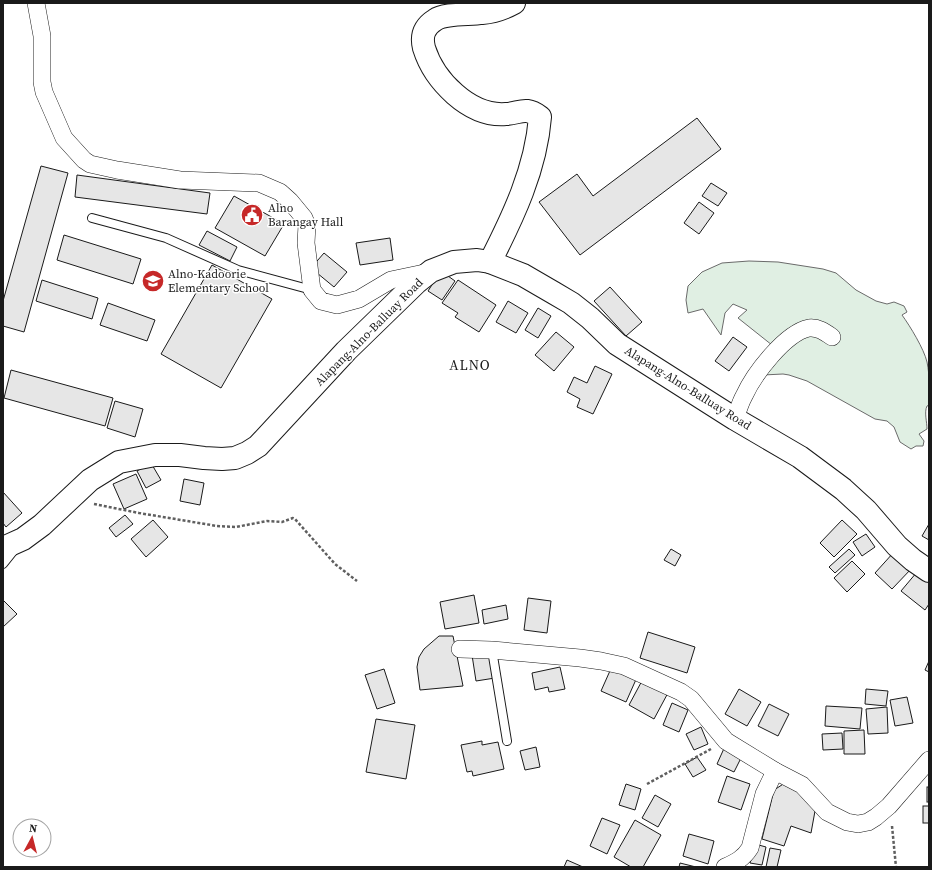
<svg xmlns="http://www.w3.org/2000/svg" width="932" height="870" font-family="'Source Serif 4',serif">
<style>
.green{fill:#e0efe3;stroke:#6a6a6a}
.building{fill:#e6e6e6;stroke:#1a1a1a}
.lines{fill:none;stroke-linecap:round;stroke-linejoin:round}
.lane-casing{stroke:#1a1a1a;stroke-width:10}
.street-casing{stroke:#1a1a1a;stroke-width:18}
.secondary-casing{stroke:#1a1a1a;stroke-width:24}
.path{stroke:#5f5f5f;stroke-width:2.5;stroke-dasharray:3 2;stroke-linecap:butt}
.lane{stroke:#fff;stroke-width:8}
.street{stroke:#fff;stroke-width:17}
.secondary{stroke:#fff;stroke-width:22}
.labels{text-anchor:middle;stroke-width:3;stroke-linejoin:round;paint-order:stroke}
.poi-label{font-size:12px;fill:#1a1a1a;stroke:#fff;text-anchor:start}
.street-label{font-size:12px;fill:#1a1a1a;stroke:#fff}
.quarter-label{font-size:14px;letter-spacing:1px;fill:#1a1a1a;stroke:#fff}
</style>
<rect width="100%" height="100%" fill="#fff"/>
<!-- green -->
<path class="green" d="M 749,261 L 778,262 L 823,269 L 836,273 L 856,290 L 876,301 L 887,304 L 894,302 L 904,306 L 907,312 L 902,315 C 910,326 924,349 927,362 C 930,376 929,391 929,405 L 927,406 C 924,412 927,422 927,429 L 919,434 L 924,441 L 923,446 L 916,446 L 911,449 L 900,442 L 894,427 L 887,421 L 875,419 L 807,381 L 789,375 L 783,374 L 763,375 L 782,353 L 738,318 L 747,310 L 733,304 L 725,313 L 721,335 L 703,309 L 688,313 L 686,300 L 688,286 L 702,272 L 722,263 Z"/>
<!-- building -->
<g class="building">
<polygon points="697,118 721,149 580,255 539,202 577,174 593,196"/>
<polygon points="41,166 68,173 24,332 3,326 3,301"/>
<polygon points="77,175 210,193 207,214 75,197"/>
<polygon points="711,183 727,193 718,206 702,196"/>
<polygon points="234,196 284,224 265,256 215,228"/>
<polygon points="699,202 714,213 699,234 684,223"/>
<polygon points="207,231 237,247 230,261 199,245"/>
<polygon points="64,235 141,259 133,284 57,260"/>
<polygon points="390,238 393,260 360,265 356,243"/>
<polygon points="324,253 347,272 334,287 311,268"/>
<polygon points="212,265 272,299 221,388 161,354"/>
<polygon points="441,271 455,281 442,300 428,291"/>
<polygon points="42,280 98,298 92,319 36,301"/>
<polygon points="458,280 496,305 479,332 455,317 458,313 442,303"/>
<polygon points="610,287 642,322 626,336 594,301"/>
<polygon points="508,301 528,313 516,333 496,322"/>
<polygon points="108,303 155,320 147,341 100,325"/>
<polygon points="538,308 551,316 538,338 525,330"/>
<polygon points="556,332 574,347 554,371 535,355"/>
<polygon points="733,337 747,347 729,371 715,361"/>
<polygon points="595,366 612,374 593,414 577,407 580,399 567,392 574,377 587,383"/>
<polygon points="11,370 113,398 105,426 4,398"/>
<polygon points="115,401 143,409 135,437 107,428"/>
<polygon points="151,463 161,480 146,488 137,471"/>
<polygon points="136,474 147,499 124,509 113,484"/>
<polygon points="184,479 204,483 200,505 180,501"/>
<polygon points="3,492 22,513 6,527 3,523"/>
<polygon points="125,515 133,524 116,537 109,528"/>
<polygon points="153,520 168,537 146,557 131,539"/>
<polygon points="842,520 857,534 834,557 820,543"/>
<polygon points="929,524 929,540 922,536"/>
<polygon points="866,534 875,547 862,556 853,542"/>
<polygon points="671,549 681,555 675,566 664,560"/>
<polygon points="849,549 855,555 835,573 829,567"/>
<polygon points="894,552 912,568 892,589 875,573"/>
<polygon points="852,561 865,574 847,592 834,578"/>
<polygon points="917,572 929,581 929,604 925,610 901,591"/>
<polygon points="474,595 479,623 445,629 440,602"/>
<polygon points="528,598 551,601 547,633 524,630"/>
<polygon points="3,600 17,614 3,627"/>
<polygon points="506,605 508,619 484,624 482,610"/>
<polygon points="648,632 695,647 687,673 640,658"/>
<polygon points="439,636 453,636 463,686 420,690 417,667 419,657 424,649"/>
<polygon points="491,652 495,678 476,681 472,655"/>
<polygon points="929,661 929,672 925,670"/>
<polygon points="613,664 638,675 626,702 601,691"/>
<polygon points="560,667 565,689 549,692 548,687 535,690 532,673"/>
<polygon points="384,669 395,703 377,709 365,675"/>
<polygon points="644,677 669,691 654,719 629,705"/>
<polygon points="739,689 761,702 747,726 725,714"/>
<polygon points="866,689 888,691 886,706 865,704"/>
<polygon points="907,697 913,723 895,726 890,700"/>
<polygon points="672,703 688,710 679,732 663,725"/>
<polygon points="769,704 789,714 778,736 758,726"/>
<polygon points="826,706 862,708 860,729 825,726"/>
<polygon points="887,707 888,733 868,734 866,709"/>
<polygon points="376,719 415,725 406,779 366,772"/>
<polygon points="701,727 708,744 694,750 686,734"/>
<polygon points="864,730 865,754 844,754 844,731"/>
<polygon points="842,733 843,749 823,750 822,734"/>
<polygon points="482,741 482,745 498,742 504,769 473,776 472,771 467,772 461,745"/>
<polygon points="726,744 744,752 734,772 717,764"/>
<polygon points="536,747 540,767 525,770 520,751"/>
<polygon points="697,757 706,770 693,777 685,764"/>
<polygon points="727,776 750,784 741,810 718,802"/>
<polygon points="788,781 815,811 811,833 791,826 784,846 762,839 774,790"/>
<polygon points="626,784 641,789 635,810 619,805"/>
<rect x="927" y="787" width="2" height="15"/>
<polygon points="655,795 671,804 658,827 642,818"/>
<rect x="923" y="806" width="6" height="17"/>
<polygon points="602,818 620,825 607,854 590,846"/>
<polygon points="635,820 661,835 643,867 631,867 614,857"/>
<polygon points="689,834 714,841 708,864 683,856"/>
<polygon points="755,844 766,847 762,865 750,863"/>
<polygon points="770,848 781,850 777,867 766,867"/>
<polygon points="567,860 583,867 564,867"/>
<polygon points="680,863 696,867 679,867"/>
</g>
<g class="lines">
<!-- lane casing -->
<g class="lane-casing">
<g id="lane">
<polyline points="92,218 166,238 238,270 312,290"/>
<polyline points="3,564 15,549"/>
<polyline points="492,650 507,741"/>
</g>
</g>
<!-- street casing -->
<g class="street-casing">
<g id="street">
<polyline points="36,3 42,36 42,82 44,92 64,138 84,160 90,164 117,170 180,180 259,183 280,192 290,201 304,218 307,225 306,243 312,290 321,301 337,305 359,299 391,280 429,272"/>
<path d="M 735,419 C 738,411 740,403 744,396 C 754,374 785,333 809,328 C 818,327 825,332 832,337"/>
<polyline points="460,649 492,650 580,658 601,661 624,666 681,692 691,699 726,741 775,771 802,785 827,812 847,822 858,824 868,822 876,817 889,806 929,760"/>
<path d="M 725,867 C 736,862 743,859 750,848 L 764,794 L 775,771"/>
</g>
</g>
<!-- secondary casing -->
<g class="secondary-casing">
<g id="secondary">
<path d="M 490,262 C 513,217 536,169 540,117 C 525,106 521,113 506,114 C 469,117 434,80 424,48 C 421,36 424,27 435,20 C 445,13 470,15 482,13 C 493,12 505,8 514,3"/>
<polyline points="3,548 23,539 42,525 90,480 119,462 155,455 180,455 204,458 222,459 235,458 247,453 258,446 346,351 416,283 431,271 454,262 477,260 490,262 523,275 554,293 571,303 590,318 617,344 735,419 800,457 843,489 866,510 897,546 913,560 929,571"/>
</g>
</g>
<!-- path -->
<g class="path">
<polyline points="94,504 139,513 217,526 236,527 267,521 282,522 293,518 295,519 335,564 357,581"/>
<polyline points="647,784 711,749"/>
<polyline points="892,826 896,867"/>
</g>
<!-- lane -->
<use href="#lane" class="lane"/>
<!-- street -->
<use href="#street" class="street"/>
<!-- secondary -->
<use href="#secondary" class="secondary"/>
</g>
<!-- icons -->
<defs>
<g id="civic-disc" transform="scale(1.15)"><circle r="9.5" fill="#c62828" stroke="#fff"/><path d="M-.6-6.5H3V-4.5H.6V-3L4-1V1h2V6H-6V1h2V-1L-.6-3ZM-1.2 2.5V6h2.4V2.5Z" fill="#fff"/></g>
<g id="school-disc" transform="scale(1.15)"><circle r="9.5" fill="#c62828" stroke="#fff"/><path d="M0-5L7-2L0 1L-7-2ZM-4 1L0 2.5L4 1V4Q0 6-4 4Z" fill="#fff"/></g>
</defs>
<g fill-rule="evenodd">
<use href="#civic-disc" x="252" y="215"/>
<use href="#school-disc" x="153" y="281"/>
</g>
<g class="labels">
<!-- poi labels -->
<g class="poi-label">
<text x="268" y="212">Alno<tspan x="268" dy="14">Barangay Hall</tspan></text>
<text x="168" y="278">Alno-Kadoorie<tspan x="168" dy="14">Elementary School</tspan></text>
</g>
<!-- street labels -->
<g class="street-label">
<text transform="translate(369 332) rotate(-45)" y="4">Alapang-Alno-Balluay Road</text>
<text transform="translate(688 388) rotate(32)" y="4">Alapang-Alno-Balluay Road</text>
</g>
<!-- quarter labels -->
<g class="quarter-label">
<text x="470" y="370">ALNO</text>
</g>
</g>
<!-- border -->
<rect width="932" height="870" fill="none" stroke="#1a1a1a" stroke-width="8"/>
<!-- north arrow -->
<g transform="translate(32 838) rotate(7)"><circle r="19" fill="#ffffff" stroke="#a3a3a3"/>
<path d="M0-3L7 15L0 10L-7 15Z" fill="#c62828"/>
<text y="-6" font-size="11" font-weight="bold" text-anchor="middle" fill="#1a1a1a">N</text>
</g>
</svg>
